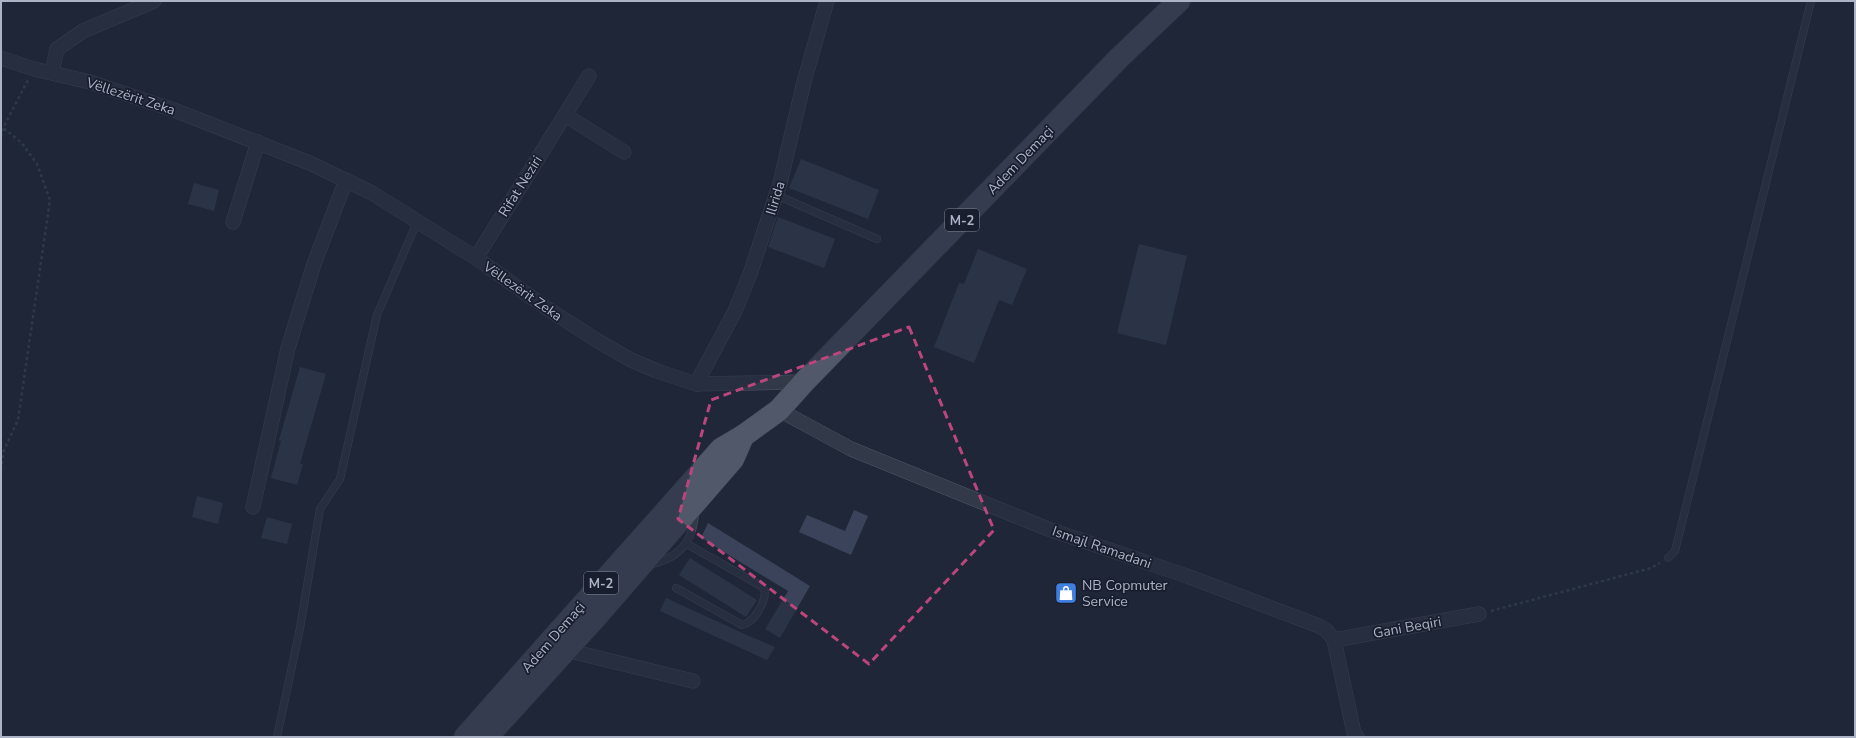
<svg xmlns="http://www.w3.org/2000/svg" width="1856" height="738" font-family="'Nunito Sans',sans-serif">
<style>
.building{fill:#3a4359}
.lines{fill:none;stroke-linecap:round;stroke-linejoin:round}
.lane-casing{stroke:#505667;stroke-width:8}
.street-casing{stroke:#505667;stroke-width:15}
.primary-casing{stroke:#3c4253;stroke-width:23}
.path{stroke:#3e5157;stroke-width:2.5;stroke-dasharray:3 3;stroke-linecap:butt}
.lane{stroke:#323949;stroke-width:7}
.street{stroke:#323949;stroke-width:14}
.primary{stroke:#50586a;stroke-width:22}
.marked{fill:none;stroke:#bb467b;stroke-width:3;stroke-dasharray:8 5;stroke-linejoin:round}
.labels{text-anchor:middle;stroke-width:3.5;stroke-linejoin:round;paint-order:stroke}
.shield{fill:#181e2e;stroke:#808698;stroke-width:1}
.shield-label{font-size:13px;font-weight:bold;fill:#acb3c6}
.street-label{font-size:14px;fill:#acb3c6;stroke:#181e2e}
.poi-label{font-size:14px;fill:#acb3c6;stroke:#181e2e;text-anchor:start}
</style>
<rect width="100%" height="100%" fill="#1f2739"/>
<!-- building -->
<g class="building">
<polygon points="801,159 879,190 868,219 789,188"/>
<polygon points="194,183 219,190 214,211 188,204"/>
<polygon points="778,217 835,239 824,268 768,247"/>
<polygon points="1139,244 1187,256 1166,345 1117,333"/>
<polygon points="978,249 1027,269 1012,305 999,300 974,363 934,347 959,283 964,284"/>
<polygon points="300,367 326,374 300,464 303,464 297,485 271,478 281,441 279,440"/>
<polygon points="197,496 223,503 218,524 192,517"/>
<polygon points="854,510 868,516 851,555 799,532 807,515 845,531"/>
<polygon points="267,517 292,524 287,544 261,538"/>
<polygon points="708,523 810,586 780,638 765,629 788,591 701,538"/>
<polygon points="690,558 757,600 746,617 679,575"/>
<polygon points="666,598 749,636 775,647 767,660 660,611"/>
</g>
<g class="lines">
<!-- lane casing -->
<g class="lane-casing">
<g id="lane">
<polyline points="776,195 877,239"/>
<polyline points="1668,558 1675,551 1811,1"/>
<path d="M 648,565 C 678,559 693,543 695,513"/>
<path d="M 676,588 L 742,625 C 754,623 765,603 765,591 L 761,586 L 687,544"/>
<polyline points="277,737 300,628 320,509 340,479 377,315 417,222"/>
</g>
</g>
<!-- street casing -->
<g class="street-casing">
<g id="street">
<polyline points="1,58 34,69 90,82 174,110 312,164 372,193 476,258 548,309 598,341 631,360 657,371 696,384 804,382"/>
<polyline points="52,72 57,49 83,31 154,1"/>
<polyline points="565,115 624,152"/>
<polyline points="233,222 258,142"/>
<polyline points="476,258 589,76"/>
<polyline points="696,384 735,311 750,274 780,183 804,82 827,1"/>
<polyline points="779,410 851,449 1048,529 1187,576 1319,626 1327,631 1334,640 1354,733 1357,737"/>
<polyline points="253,507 288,348 314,264 346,180"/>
<polyline points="1334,640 1479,614"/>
<polyline points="566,650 693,681"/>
</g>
</g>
<!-- primary casing -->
<g class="primary-casing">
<g id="primary">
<polyline points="465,737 721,449 743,436 779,410 804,382 1119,58 1179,1"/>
<polyline points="487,737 597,616 733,459 743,436"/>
</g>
</g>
<!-- path -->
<g class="path">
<polyline points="1,137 3,128 28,80"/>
<polyline points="1,470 4,450 18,420 50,200 37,164 21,142 3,128"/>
<polyline points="1491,611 1651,568 1660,563"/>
</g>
<!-- lane -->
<use href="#lane" class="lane"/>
<!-- street -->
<use href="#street" class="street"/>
<!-- primary -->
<use href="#primary" class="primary"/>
</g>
<!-- marked area -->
<path d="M0 0H1856V738H0ZM 909,327 L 994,530 L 869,664 L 678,519 L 711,400 Z" fill="#1f2739" fill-opacity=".55" fill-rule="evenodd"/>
<path class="marked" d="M 909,327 L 994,530 L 869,664 L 678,519 L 711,400 Z"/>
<!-- icons -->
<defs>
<g id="shop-square" transform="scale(1.15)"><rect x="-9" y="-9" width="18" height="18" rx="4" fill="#3f7fe0" stroke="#181e2e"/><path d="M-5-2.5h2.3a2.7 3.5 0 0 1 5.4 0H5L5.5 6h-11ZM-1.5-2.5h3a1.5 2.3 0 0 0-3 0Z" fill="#fff"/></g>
</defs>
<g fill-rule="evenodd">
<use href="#shop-square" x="1066" y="593"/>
</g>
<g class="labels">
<!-- shield labels -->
<g class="shield">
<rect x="945" y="209" width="34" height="22" rx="3"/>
<rect x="584" y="572" width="34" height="22" rx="3"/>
</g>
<g class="shield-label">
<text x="962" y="225">M-2</text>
<text x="601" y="588">M-2</text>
</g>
<!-- street labels -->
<g class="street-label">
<text transform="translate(131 96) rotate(18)" y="5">Vëllezërit Zeka</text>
<text transform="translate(1020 160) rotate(-46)" y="5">Adem Demaçi</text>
<text transform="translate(520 186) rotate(-58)" y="5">Rifat Neziri</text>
<text transform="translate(775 198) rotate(-73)" y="5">Ilirida</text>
<text transform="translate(523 291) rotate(35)" y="5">Vëllezërit Zeka</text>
<text transform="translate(1102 547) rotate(19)" y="5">Ismajl Ramadani</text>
<text transform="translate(1407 627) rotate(-10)" y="5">Gani Beqiri</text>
<text transform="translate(553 637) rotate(-49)" y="5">Adem Demaçi</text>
</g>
<!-- poi labels -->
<g class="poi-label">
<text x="1082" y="590">NB Copmuter<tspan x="1082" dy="16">Service</tspan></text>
</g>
</g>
<!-- border -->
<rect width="1856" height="738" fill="none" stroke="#acb3c6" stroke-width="4"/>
</svg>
